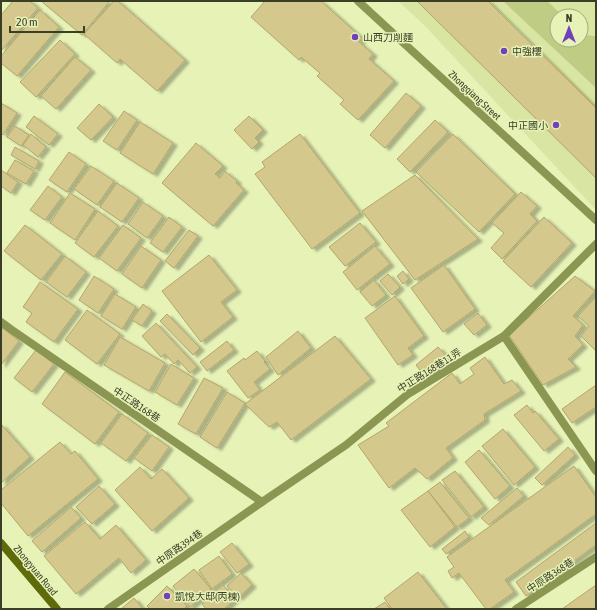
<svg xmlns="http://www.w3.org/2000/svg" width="597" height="610" font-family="'Asap Condensed','Noto Sans TC',sans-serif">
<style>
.built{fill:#d9e6a3;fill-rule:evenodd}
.green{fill:#bfcc84}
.building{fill:#d5c88d;stroke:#b3a66b;filter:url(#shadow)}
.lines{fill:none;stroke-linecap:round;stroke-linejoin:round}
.street{stroke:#8a9652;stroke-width:8}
.secondary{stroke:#5f6a0a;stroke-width:8}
.poi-dot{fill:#7041b9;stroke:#e6f2b6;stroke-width:1.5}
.labels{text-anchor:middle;stroke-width:3;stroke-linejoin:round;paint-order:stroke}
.poi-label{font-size:10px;fill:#3a3e26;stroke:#e6f2b6;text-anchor:start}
.street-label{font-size:10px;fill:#3a3e26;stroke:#e6f2b6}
</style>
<defs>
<filter id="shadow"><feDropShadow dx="4.5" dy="2.5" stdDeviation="1" flood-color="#0004"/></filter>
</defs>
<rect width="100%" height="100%" fill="#e6f2b6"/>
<!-- built -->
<path class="built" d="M 398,1 L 596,1 L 596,210 L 425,26 ZM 557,16 L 581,16 L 581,40 L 557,40 Z"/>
<!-- green -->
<polygon class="green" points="503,1 547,1 563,16 557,16 557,40 581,40 581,33 583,35 596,36 596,88"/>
<!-- building -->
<g class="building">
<polygon points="13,1 30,1 38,8 1,51 1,15"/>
<polygon points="41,1 110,1 82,35"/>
<polygon points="114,1 118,1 185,60 157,91 120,59 117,63 84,34"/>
<polygon points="265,1 321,1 362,38 359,42 373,54 369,59 394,81 358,120 340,104 344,100 317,76 320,73 301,57 299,60 251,17"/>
<polygon points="417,1 488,1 596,108 596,178"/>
<polygon points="40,10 59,27 17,76 1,63 1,56"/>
<polygon points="60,40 75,54 36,97 20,82"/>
<polygon points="75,57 91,70 56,109 41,96"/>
<polygon points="406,93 421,106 385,148 370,135"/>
<polygon points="1,103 17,113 3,135 1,133"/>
<polygon points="99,104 113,117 91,140 77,128"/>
<polygon points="124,111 137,120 117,150 103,141"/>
<polygon points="34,116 58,134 49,145 26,127"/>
<polygon points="249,116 263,130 255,138 259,142 252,149 234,130"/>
<polygon points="435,120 448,132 410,172 397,159"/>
<polygon points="140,122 173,143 153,174 120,153"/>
<polygon points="15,126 29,135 21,146 7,137"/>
<polygon points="31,134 46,147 38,157 23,145"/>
<polygon points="300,134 360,213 312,249 255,174 265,167 262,162"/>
<polygon points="453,134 515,194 479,232 416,172"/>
<polygon points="196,143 223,166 215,174 220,178 225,171 237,181 236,183 244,190 213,226 162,183"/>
<polygon points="15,147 39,161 35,169 11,155"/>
<polygon points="69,152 86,164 67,192 49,180"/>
<polygon points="15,160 34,171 26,184 7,173"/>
<polygon points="91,166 114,181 97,205 74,189"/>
<polygon points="1,170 18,182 11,193 1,186"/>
<polygon points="415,175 478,239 415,280 362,211"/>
<polygon points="117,183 139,198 122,222 100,207"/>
<polygon points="48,186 62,197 45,220 30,210"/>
<polygon points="521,192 537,206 530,214 537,221 502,259 491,248 504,233 492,223"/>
<polygon points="70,193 95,209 75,240 50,223"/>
<polygon points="143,202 163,216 147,238 128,224"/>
<polygon points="98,211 118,226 94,257 75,243"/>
<polygon points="169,217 182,227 163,252 150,243"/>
<polygon points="544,217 572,243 531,287 503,261"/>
<polygon points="360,223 376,242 345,266 329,247"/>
<polygon points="25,225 62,254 41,280 4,251"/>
<polygon points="123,225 141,238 117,271 99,258"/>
<polygon points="189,230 198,236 174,268 165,261"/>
<polygon points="141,246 161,260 142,288 122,274"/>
<polygon points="375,246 390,264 357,290 343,272"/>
<polygon points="209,255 237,290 221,302 233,317 201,342 162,291"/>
<polygon points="65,256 86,272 67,297 46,282"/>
<polygon points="444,265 475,309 443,332 411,288"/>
<polygon points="403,271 409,279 403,284 397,276"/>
<polygon points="388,274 400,287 392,295 380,281"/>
<polygon points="94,276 114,289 98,313 79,300"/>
<polygon points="575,276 595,291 573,316 583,325 575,336 583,345 568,359 576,367 543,385 509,335"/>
<polygon points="374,280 386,295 372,306 360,292"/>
<polygon points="40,282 78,309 54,342 26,322 32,313 23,307"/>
<polygon points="115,294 136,307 122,329 101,316"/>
<polygon points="395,296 424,336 408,348 413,355 398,365 365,318"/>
<polygon points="596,297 596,351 581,336 589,326 578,316"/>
<polygon points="143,304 152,311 142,326 132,320"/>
<polygon points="87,310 120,334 97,364 65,340"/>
<polygon points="478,313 487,325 474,335 464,324"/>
<polygon points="167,314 200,348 193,355 160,321"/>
<polygon points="156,323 197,367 190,373 178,360 174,364 165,354 161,357 142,336"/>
<polygon points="3,328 19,341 1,365 1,331"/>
<polygon points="298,331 311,348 278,375 266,357"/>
<polygon points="335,336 371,379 291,440 277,422 269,427 245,404"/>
<polygon points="120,337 165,363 149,391 104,365"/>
<polygon points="227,341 234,350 207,371 200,362"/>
<polygon points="438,347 449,359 426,378 416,365"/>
<polygon points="36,350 54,364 32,392 14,378"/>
<polygon points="257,351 265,361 264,362 270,369 254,382 260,390 248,398 227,371 244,358 245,360"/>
<polygon points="485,357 504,384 512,380 521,391 484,414 485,420 446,448 453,458 427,479 415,468 389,488 358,445 389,426 386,423 452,373 460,384 474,374 470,368"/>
<polygon points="171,364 194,378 177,405 155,392"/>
<polygon points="65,372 119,412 95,444 42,404"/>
<polygon points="204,378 223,388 196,434 178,424"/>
<polygon points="596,385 596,407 572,423 562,409"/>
<polygon points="227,392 245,403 217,448 200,437"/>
<polygon points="527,405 533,413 535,411 559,439 544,451 514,415"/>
<polygon points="122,414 148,433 126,461 101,443"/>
<polygon points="1,424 30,457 1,483"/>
<polygon points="503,429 535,467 514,485 482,446"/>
<polygon points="152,435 169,447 152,471 134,458"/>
<polygon points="60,442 71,454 75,451 98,479 28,536 1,503 1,490"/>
<polygon points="568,447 575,455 542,485 535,478"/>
<polygon points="479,450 510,486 495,499 465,462"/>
<polygon points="574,466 596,497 596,514 505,580 514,592 490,609 486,609 459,573 452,578 448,571 454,567 447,557"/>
<polygon points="140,467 151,479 162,469 189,498 152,531 115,490"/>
<polygon points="455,471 484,507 471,517 442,480"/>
<polygon points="440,482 469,518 457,527 428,491"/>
<polygon points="99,486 115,504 92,524 76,507"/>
<polygon points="517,488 524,496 489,525 481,518"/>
<polygon points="428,491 455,527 430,547 401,510"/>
<polygon points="71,507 81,518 42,552 32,541"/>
<polygon points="85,522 100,539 116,525 146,560 131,573 119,558 76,594 44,556"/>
<polygon points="596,523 596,545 526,596 516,582"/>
<polygon points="465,531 469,537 446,554 442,549"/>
<polygon points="232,543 249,564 237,573 220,552"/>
<polygon points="219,556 232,574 212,589 199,570"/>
<polygon points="194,569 211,589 190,607 173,586"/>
<polygon points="418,572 446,608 445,609 392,609 384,598"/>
<polygon points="241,573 252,585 238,598 227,586"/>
<polygon points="223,585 235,599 224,609 206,609 202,604"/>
<polygon points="596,585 596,609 562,609"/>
<polygon points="167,586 187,606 184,609 150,609 147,606"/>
<polygon points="134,598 143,609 121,609"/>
<polygon points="385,602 390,609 374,609"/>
</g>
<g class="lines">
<!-- street -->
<g class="street">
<polyline points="358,1 596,220"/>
<polyline points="1,322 12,330 262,502"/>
<polyline points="504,336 596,471"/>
<polyline points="108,609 262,502 346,445 408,394 504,336 596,244"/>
<polyline points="516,609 596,557"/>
</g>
<!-- secondary -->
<polyline class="secondary" points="1,543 57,609"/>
</g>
<!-- markers -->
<g class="poi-dot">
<circle cx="355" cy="37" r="4"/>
<circle cx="504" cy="51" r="4"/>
<circle cx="556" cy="125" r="4"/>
<circle cx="167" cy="596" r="4"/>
</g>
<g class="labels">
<!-- poi labels -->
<g class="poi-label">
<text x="363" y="41">山西刀削麵</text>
<text x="512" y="55">中強樓</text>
<text x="548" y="129" text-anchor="end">中正國小</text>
<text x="175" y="600">凱悅大邸(丙棟)</text>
</g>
<!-- street labels -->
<g class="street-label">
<text transform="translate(475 95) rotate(43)" y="4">Zhongqiang Street</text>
<text transform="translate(429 370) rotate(-32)" y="4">中正路168巷11弄</text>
<text transform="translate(137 404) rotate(34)" y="4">中正路168巷</text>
<text transform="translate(179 547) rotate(-35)" y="4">中原路394巷</text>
<text transform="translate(36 570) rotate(50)" y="4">Zhongyuan Road</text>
<text transform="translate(550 575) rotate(-33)" y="4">中原路368巷</text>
</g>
</g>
<!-- border -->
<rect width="597" height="610" fill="none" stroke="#3a3e26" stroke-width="4"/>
<!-- north arrow -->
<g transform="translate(569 28)"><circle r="19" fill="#e6f2b6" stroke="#a1aa7c"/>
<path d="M0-3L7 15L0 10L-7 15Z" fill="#7041b9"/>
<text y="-6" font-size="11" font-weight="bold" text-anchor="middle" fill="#3a3e26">N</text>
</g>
<!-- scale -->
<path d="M10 26v6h74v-6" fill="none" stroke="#3a3e26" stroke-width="2"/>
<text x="16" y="26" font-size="12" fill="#3a3e26" stroke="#e6f2b6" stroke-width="3" paint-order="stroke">20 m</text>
</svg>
